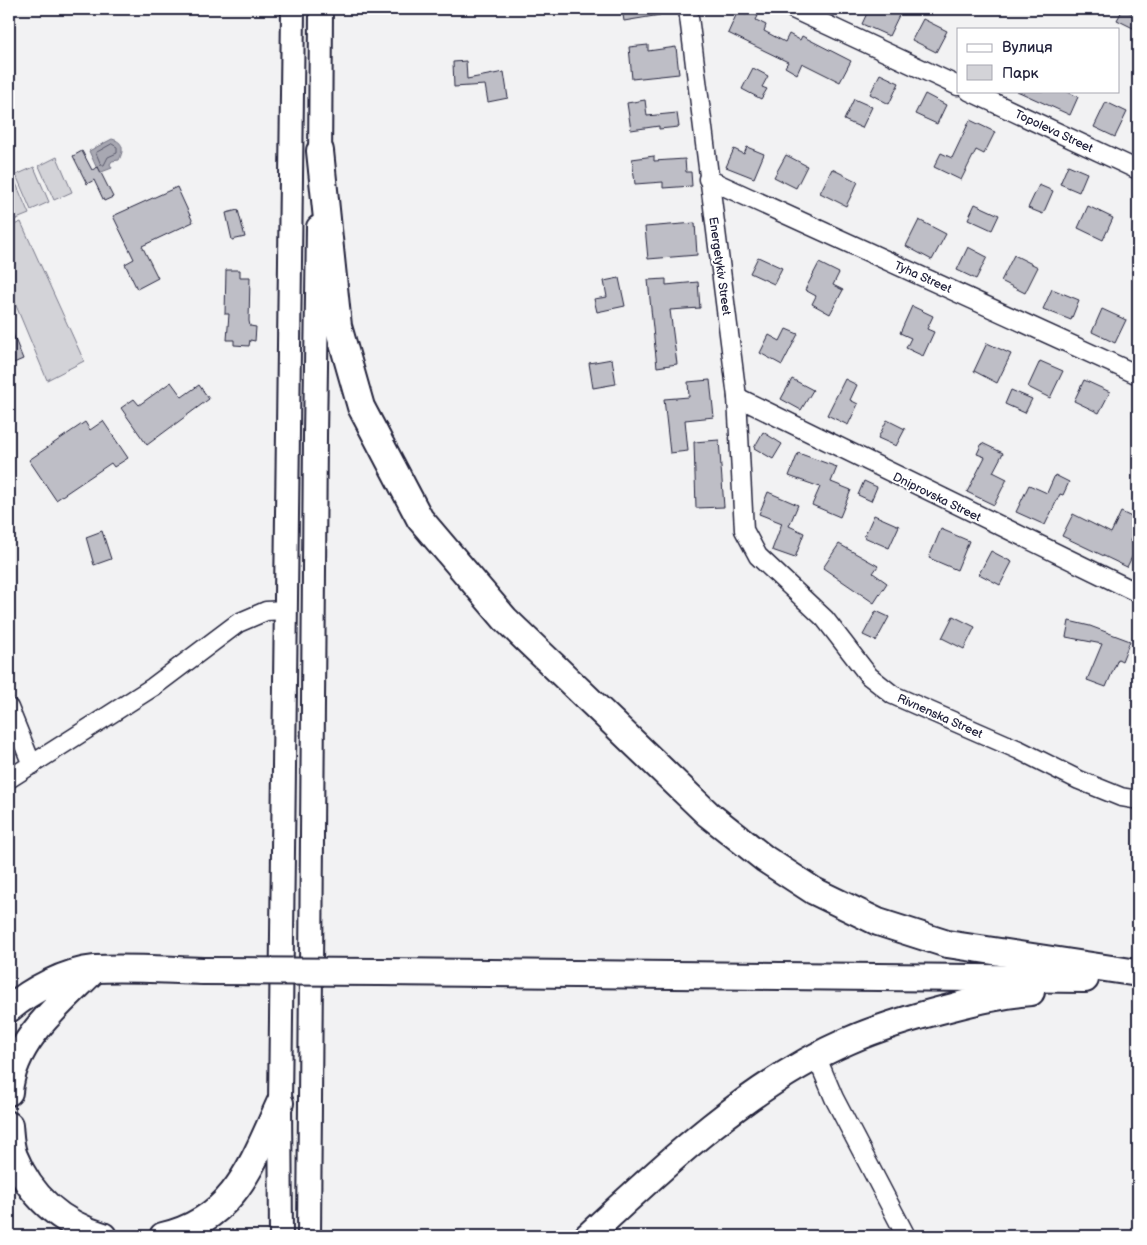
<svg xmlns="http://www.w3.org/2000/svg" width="1147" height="1245" font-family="'Balsamiq Sans',sans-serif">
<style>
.green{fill:#d3d3d8;stroke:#7a7a8a}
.water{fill:#a8a8b2;stroke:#727282}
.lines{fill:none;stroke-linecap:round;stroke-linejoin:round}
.shore{stroke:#58586b;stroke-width:1}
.building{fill:#bebec6;stroke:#22223b}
.minor-casing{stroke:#22223b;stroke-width:21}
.major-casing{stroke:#22223b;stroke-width:26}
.highway-casing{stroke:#22223b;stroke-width:30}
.minor{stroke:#fff;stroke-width:18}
.major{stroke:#fff;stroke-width:22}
.highway{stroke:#fff;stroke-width:26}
.highway-bridge-casing{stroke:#22223b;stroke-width:30;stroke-linecap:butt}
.highway-bridge{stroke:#fff;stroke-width:26}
.labels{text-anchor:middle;stroke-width:4;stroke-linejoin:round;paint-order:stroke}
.street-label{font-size:12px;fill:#22223b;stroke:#fff}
</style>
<rect width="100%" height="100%" fill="#f2f2f3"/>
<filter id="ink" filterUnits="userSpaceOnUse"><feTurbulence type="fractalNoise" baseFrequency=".02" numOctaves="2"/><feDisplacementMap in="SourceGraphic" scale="10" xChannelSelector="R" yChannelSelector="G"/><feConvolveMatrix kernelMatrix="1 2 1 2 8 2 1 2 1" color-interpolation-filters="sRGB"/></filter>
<g filter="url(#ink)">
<!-- green -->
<g class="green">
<polygon points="57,157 72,192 54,200 39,166"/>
<polygon points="9,167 29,214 9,222"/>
<polygon points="34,167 49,202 31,210 16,175"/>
<polygon points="21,222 84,361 47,380 9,289 9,227"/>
</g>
<!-- water -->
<path class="water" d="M 112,139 C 124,142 124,150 119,160 L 112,161 L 110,164 L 112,168 L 99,173 L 89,151 Z"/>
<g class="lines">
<!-- shore -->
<polygon class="shore" points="112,144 117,147 117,153 108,157 104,165 101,165 96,153"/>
</g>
<!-- building -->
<g class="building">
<polygon points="622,9 659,9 660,15 624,21"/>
<polygon points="869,9 902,9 889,36 862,24"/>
<polygon points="1123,9 1138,16 1135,29 1117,20"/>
<polygon points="738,11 746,15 748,11 758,16 756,20 766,25 764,31 785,42 789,34 800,40 802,36 851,61 840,82 802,63 797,74 785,67 788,62 728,33"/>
<polygon points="923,19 947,31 936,52 912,40"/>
<polygon points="648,45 648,51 676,47 679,74 632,79 629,47"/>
<polygon points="466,61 467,79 504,72 508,98 488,102 485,85 454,87 453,62"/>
<polygon points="753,68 768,76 762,87 767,89 761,99 742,89"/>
<polygon points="880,74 899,83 889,104 870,94"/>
<polygon points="1017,91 1066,91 1078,97 1070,115"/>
<polygon points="925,94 946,105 937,124 915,114"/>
<polygon points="854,99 872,107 862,128 844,120"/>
<polygon points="645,100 647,116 677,113 679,127 659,129 659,126 631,130 627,103"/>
<polygon points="1106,102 1127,112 1115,137 1094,127"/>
<polygon points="970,120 995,132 984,154 976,150 961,180 934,167 941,153 952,158"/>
<polygon points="747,147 764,154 754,178 726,167 734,149 744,154"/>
<polygon points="82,151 92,170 98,167 113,197 104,201 94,180 87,184 73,156"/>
<polygon points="786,155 807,166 796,188 774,177"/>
<polygon points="654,156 654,161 685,159 686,172 691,172 692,186 663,188 663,182 635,184 632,159"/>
<polygon points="1068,165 1087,173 1079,192 1060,184"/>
<polygon points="832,169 858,182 846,206 820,193"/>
<polygon points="1039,185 1053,191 1043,214 1028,208"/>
<polygon points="177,187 193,222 142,246 158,278 137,289 125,264 134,259 113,216"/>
<polygon points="975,204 999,215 992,230 968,219"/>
<polygon points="1088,206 1113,218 1103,240 1078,228"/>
<polygon points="238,210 245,237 232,240 226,213"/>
<polygon points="919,220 946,234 932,260 906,246"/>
<polygon points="695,223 697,255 648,259 645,227"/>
<polygon points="968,247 987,257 976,279 957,270"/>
<polygon points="1014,255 1038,267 1025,293 1001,281"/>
<polygon points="758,257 782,268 774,284 750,273"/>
<polygon points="819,263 839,273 833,285 843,290 830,314 812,304 816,296 805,290"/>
<polygon points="226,270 240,270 240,277 250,277 249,321 250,326 256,327 255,341 250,340 249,346 234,345 234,340 227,340 229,314 225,314"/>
<polygon points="619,278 625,306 597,312 594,299 607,297 604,281"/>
<polygon points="666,279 666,285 698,282 700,308 670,310 677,364 657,367 648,280"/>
<polygon points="1052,289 1079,300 1071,320 1043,309"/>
<polygon points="912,306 933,316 927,329 934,332 923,356 906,348 911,338 900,333"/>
<polygon points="1102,309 1126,320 1115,343 1092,332"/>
<polygon points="9,324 23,359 9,365"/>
<polygon points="786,329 798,334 782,365 760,353 769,335 780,341"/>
<polygon points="987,343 1011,354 997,383 974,371"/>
<polygon points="612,359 616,384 593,388 589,363"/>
<polygon points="1040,361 1063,371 1050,398 1028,387"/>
<polygon points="792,379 813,390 801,410 781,399"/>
<polygon points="845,379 857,385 850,400 858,404 848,425 827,415"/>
<polygon points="710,380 714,417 685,420 688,451 670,453 664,399 689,397 688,382"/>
<polygon points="1084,380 1110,392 1099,413 1074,401"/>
<polygon points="171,382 182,397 199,385 209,399 147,445 121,408 134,399 139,405"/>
<polygon points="1011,390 1032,399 1025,413 1005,404"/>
<polygon points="887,420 905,429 896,446 878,438"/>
<polygon points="103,421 128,458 114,467 111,463 56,500 29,460 85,422 90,430"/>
<polygon points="763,432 782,444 773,459 754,448"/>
<polygon points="719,440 724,507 696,508 694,442"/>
<polygon points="982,443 1003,453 993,472 1007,479 994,505 967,492 985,457 977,454"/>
<polygon points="798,453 837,467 831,482 851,490 840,517 812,505 820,487 789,476"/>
<polygon points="1055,475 1069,482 1063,495 1060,494 1045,525 1016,512 1029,485 1047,493"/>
<polygon points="864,481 877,487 871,501 858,495"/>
<polygon points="768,492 798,505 789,526 804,533 795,558 772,550 782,523 759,514"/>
<polygon points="1121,512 1138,520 1130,541 1138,545 1127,567 1062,536 1073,514 1111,533"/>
<polygon points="874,515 899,526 889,548 864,537"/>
<polygon points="941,529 969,541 957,570 929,558"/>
<polygon points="102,531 111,559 94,565 86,537"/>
<polygon points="839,544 878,566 873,573 887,583 874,603 823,568"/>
<polygon points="991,551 1012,562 1000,585 979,574"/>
<polygon points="876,611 889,617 876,641 863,635"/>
<polygon points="953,616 975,627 964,649 942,638"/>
<polygon points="1069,621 1090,626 1130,641 1122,661 1118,659 1106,687 1087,680 1102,644 1066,637"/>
</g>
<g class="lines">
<!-- minor casing -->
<g class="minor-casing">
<g id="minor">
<polyline points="688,9 737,397 744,530 758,556 825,619 869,676 893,695 1019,750 1079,780 1121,797 1138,800"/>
<polyline points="793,9 958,86"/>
<polyline points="969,91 1138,170"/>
<polyline points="708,179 1138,375"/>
<polyline points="737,397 1138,593"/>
<polyline points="9,708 32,765"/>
<polyline points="9,779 153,687 238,623 266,611 285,610"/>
<polyline points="817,1058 834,1098 906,1236"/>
</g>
</g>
<!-- major casing -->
<g class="major-casing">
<g id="major">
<polyline points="320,168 321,9"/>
<polyline points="281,1236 280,1103 293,9"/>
<polyline points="309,1236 315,436 318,227"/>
</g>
</g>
<!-- highway casing -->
<g class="highway-casing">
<g id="highway">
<polyline points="320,151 338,326 361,407 420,519 505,619 708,814 765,859 814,891 878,922 947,944 1138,973"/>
<polyline points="379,972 1085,979"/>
<path d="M 9,1009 C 31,990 65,972 95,969 C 130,967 167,970 203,971"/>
<path d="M 9,1092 C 13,1041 60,1004 94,970"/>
<path d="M 9,1125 C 10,1135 10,1146 14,1156 C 31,1198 61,1223 103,1236"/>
<path d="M 163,1236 C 235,1219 252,1164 280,1103"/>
<path d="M 588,1236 C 664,1165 751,1083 848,1041 C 882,1026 917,1016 953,1007 C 979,1000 1004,994 1031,992"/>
</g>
</g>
<!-- minor -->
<use href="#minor" class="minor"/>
<!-- major -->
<use href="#major" class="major"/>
<!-- highway -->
<use href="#highway" class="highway"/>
<!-- highway-bridge casing -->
<g class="highway-bridge-casing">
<polyline id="highway-bridge" points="203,971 379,972"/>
</g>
<!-- highway-bridge -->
<use href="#highway-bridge" class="highway-bridge"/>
</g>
</g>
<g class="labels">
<!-- street labels -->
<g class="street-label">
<text transform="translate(1054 131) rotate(25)" y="4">Topoleva Street</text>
<text transform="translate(720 266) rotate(82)" y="4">Energetykiv Street</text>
<text transform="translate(923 277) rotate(24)" y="4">Tyha Street</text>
<text transform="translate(937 497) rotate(26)" y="4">Dniprovska Street</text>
<text transform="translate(940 716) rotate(24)" y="4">Rivnenska Street</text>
</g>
</g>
<!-- margin -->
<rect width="1147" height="1245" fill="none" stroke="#fff" stroke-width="30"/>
<rect x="15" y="15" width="1117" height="1215" fill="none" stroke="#22223b" stroke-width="2" filter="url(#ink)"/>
<!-- legend -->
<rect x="957" y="28" width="162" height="65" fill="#ffffff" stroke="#a7a7b1"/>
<rect x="967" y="44" width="25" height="8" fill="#ffffff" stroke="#a7a7b1"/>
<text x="1002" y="52" font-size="15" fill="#22223b">Вулиця</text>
<rect x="967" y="65" width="25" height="15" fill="#d3d3d8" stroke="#a7a7b1"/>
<text x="1002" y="78" font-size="15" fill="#22223b">Парк</text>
</svg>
